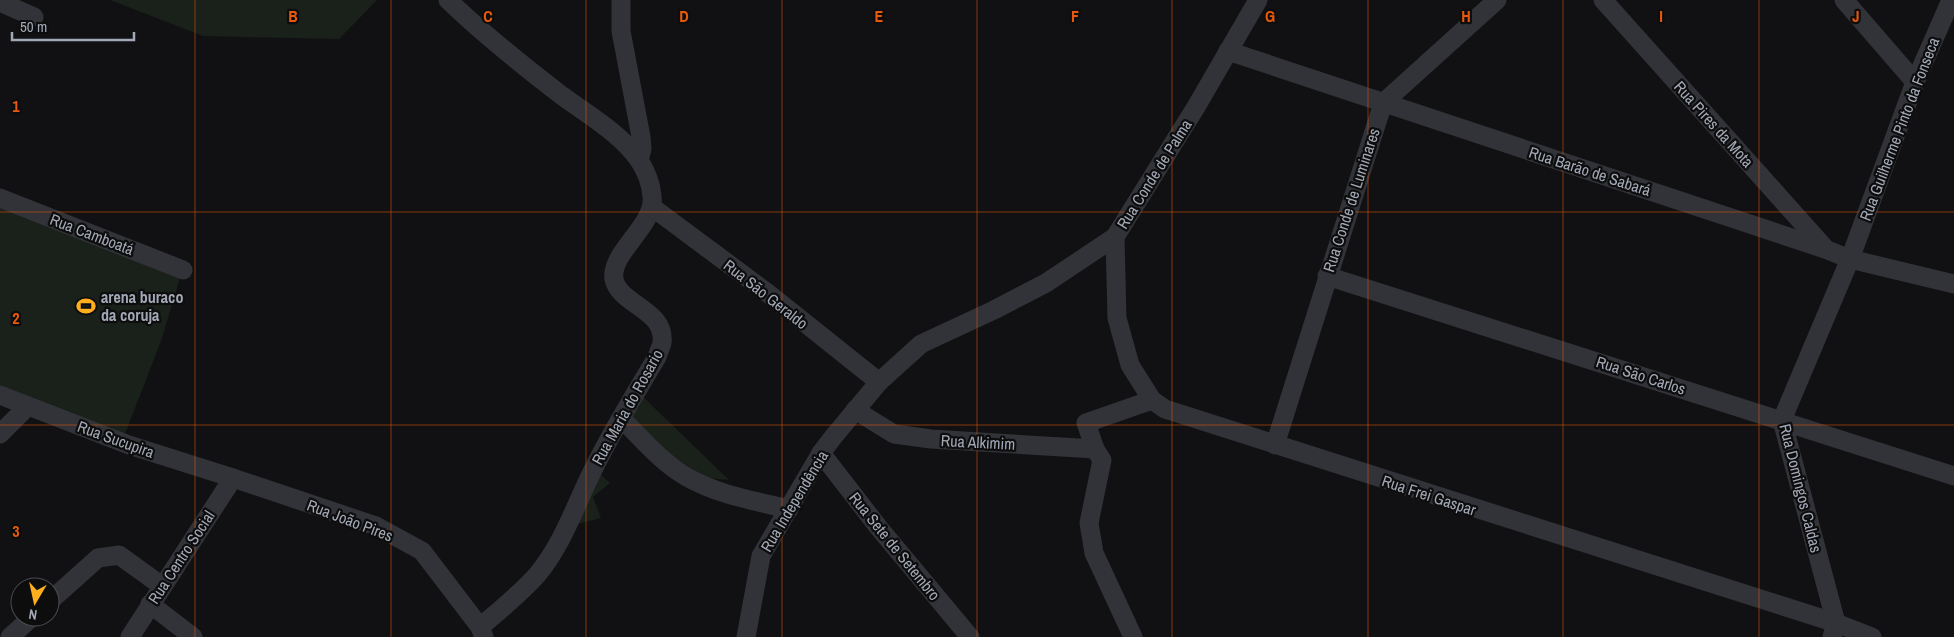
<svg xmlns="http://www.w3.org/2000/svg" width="1954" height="637" font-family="'Archivo Narrow',sans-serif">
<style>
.green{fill:#19211a}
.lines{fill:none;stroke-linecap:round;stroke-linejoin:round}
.minor{stroke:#323339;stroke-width:19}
.grid{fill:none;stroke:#e8590c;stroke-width:1;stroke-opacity:0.55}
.labels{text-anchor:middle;stroke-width:4.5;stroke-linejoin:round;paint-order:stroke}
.street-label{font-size:16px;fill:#a2a8b5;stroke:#0d0d0e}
.poi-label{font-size:16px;font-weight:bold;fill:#a2a8b5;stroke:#0d0d0e;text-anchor:start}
.grid-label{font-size:16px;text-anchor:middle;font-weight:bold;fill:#e8590c;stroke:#0d0d0e;stroke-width:4.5;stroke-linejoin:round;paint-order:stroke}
</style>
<rect width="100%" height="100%" fill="#111113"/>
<!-- green -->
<g class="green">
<polygon points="110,0 377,0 339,39 203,36"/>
<polygon points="0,201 182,271 161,341 123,439 0,393"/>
<polygon points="640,394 729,480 707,478 663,450 627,410"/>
<polygon points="597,471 610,483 593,497 601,518 577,524"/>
</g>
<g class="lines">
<!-- minor -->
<g class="minor">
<path d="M 448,0 C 483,34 522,65 561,95 C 587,114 620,133 639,160 C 646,171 651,183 652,196 C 656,225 610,252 614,279 C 619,305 666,309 662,343 C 661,347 658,353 657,357 C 634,396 610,434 591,474 C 574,509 562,545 537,575 C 520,594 500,610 480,627"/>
<polyline points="621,0 621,31 641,137 642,149 639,160"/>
<polyline points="1603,0 1824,247"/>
<polyline points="1844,0 1915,82"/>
<polyline points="0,2 34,17"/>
<polyline points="1228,51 1825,249 1850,259 1954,284"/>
<polyline points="0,198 183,270"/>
<polyline points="652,207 765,291 879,382"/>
<polyline points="1115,237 1117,318 1130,365 1152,400 1165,409 1836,623 1872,637"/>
<polyline points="1327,276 1954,476"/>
<polyline points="0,395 129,445 233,478 376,526 422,551 480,627 484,637"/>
<polyline points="855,410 894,434 931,439 1095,449"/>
<path d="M 621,418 C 642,439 661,462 687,477 C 718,495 755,501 789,509"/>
<polyline points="0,434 27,407"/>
<polyline points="1275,445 1383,103 1497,0"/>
<polyline points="821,453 879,528 970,637"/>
<polyline points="50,601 98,558 119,555 162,586"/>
<polyline points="150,604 193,637"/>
<polyline points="10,637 32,617"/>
<polyline points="130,637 233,478"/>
<polyline points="746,637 761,556 821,453 834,436 879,382 921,344 994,310 1046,283 1115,237 1196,107 1258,0"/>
<polyline points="1133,637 1094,553 1089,523 1102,460 1095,449 1086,423 1152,400"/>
<polyline points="1832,637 1836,623 1782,420 1850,259 1915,82 1951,0"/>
</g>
</g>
<!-- grid -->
<path class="grid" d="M 195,0 L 195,637M 391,0 L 391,637M 586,0 L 586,637M 782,0 L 782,637M 977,0 L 977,637M 1172,0 L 1172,637M 1368,0 L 1368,637M 1563,0 L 1563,637M 1759,0 L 1759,637M 0,212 L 1954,212M 0,425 L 1954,425"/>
<!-- icons -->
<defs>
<g id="stadium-bare" transform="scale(1.5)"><path d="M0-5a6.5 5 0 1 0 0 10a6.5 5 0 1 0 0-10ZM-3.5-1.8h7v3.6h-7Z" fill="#ffae1e" stroke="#0d0d0e" stroke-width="2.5" paint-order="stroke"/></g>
</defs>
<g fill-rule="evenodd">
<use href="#stadium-bare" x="86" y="306"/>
</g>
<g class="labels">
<!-- street labels -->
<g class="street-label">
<text transform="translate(1714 124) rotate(48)" y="6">Rua Pires da Mota</text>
<text transform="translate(1899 129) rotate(-69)" y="6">Rua Guilherme Pinto da Fonseca</text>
<text transform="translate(1590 171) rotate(18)" y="6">Rua Barão de Sabará</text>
<text transform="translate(1154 174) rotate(-58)" y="6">Rua Conde de Palma</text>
<text transform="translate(1351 200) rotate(-72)" y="6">Rua Conde de Luminares</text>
<text transform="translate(92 234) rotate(21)" y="6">Rua Camboatá</text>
<text transform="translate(766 294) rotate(38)" y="6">Rua São Geraldo</text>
<text transform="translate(1641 375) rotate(18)" y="6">Rua São Carlos</text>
<text transform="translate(627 407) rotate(-61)" y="6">Rua Maria do Rosario</text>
<text transform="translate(116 439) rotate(20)" y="6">Rua Sucupira</text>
<text transform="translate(978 442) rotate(3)" y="6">Rua Alkimim</text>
<text transform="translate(1801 488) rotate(76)" y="6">Rua Domingos Caldas</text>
<text transform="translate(1429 495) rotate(18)" y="6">Rua Frei Gaspar</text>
<text transform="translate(794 501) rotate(-59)" y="6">Rua Independência</text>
<text transform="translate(350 520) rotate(21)" y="6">Rua João Pires</text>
<text transform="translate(895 546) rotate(51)" y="6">Rua Sete de Setembro</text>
<text transform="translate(181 557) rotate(-57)" y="6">Rua Centro Social</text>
</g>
<!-- poi labels -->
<g class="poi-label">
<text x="101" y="303">arena buraco<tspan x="101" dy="18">da coruja</tspan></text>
</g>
</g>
<g class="grid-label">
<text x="293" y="22">B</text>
<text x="488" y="22">C</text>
<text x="684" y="22">D</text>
<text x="879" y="22">E</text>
<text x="1075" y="22">F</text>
<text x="1270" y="22">G</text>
<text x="1466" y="22">H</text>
<text x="1661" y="22">I</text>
<text x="1856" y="22">J</text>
<text x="16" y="112">1</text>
<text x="16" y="324">2</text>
<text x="16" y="537">3</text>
</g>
<!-- north arrow -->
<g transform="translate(35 602) rotate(189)"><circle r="24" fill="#0d0d0e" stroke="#494b51"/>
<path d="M0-4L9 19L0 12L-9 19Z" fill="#ffae1e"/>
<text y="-8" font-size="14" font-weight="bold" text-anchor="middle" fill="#a2a8b5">N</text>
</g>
<!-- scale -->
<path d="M12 32v8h122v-8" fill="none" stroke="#a2a8b5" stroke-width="2.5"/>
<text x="20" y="32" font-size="15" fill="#a2a8b5" stroke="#0d0d0e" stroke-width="4" paint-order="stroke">50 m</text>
</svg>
